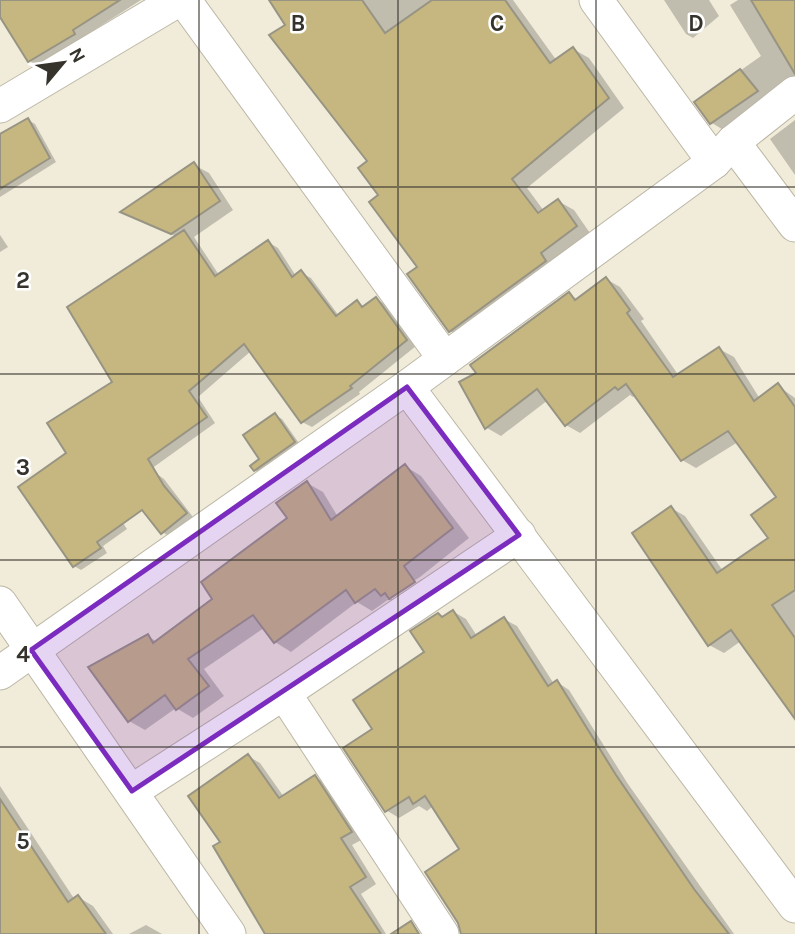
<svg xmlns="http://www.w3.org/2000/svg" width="795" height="934" font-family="Karla,sans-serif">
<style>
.shadow{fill:#0003}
.building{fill:#c6b781;stroke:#989483;stroke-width:2}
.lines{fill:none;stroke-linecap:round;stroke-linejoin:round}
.street-casing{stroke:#bcb7a6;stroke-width:35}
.street{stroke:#fff;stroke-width:33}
.marked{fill:#7b2cbf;fill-opacity:0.2;stroke:#7b2cbf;stroke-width:5;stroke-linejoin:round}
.grid{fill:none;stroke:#35332c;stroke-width:2;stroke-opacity:0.55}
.grid-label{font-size:23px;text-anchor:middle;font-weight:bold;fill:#35332c;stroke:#fff;stroke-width:5;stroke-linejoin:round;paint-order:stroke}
</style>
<rect width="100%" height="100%" fill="#f1ecda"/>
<!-- shadow -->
<g class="shadow">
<polygon points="0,0 141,0 83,37 85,41 41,68 30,61 5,20"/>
<polygon points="271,0 513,0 557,61 573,49 589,58 624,108 527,188 544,211 558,201 574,210 592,236 466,340 450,331 420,267 380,196 369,162"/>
<polygon points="664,0 709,0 719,16 693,38 686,34"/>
<polygon points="738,0 795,0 795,87 725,131 712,123 696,102 761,56 730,5"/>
<polygon points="28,120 35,124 56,162 0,197 0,136"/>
<polygon points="795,120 795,175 770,139"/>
<polygon points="194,165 209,173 233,210 194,237 219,275 268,242 278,248 296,276 301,273 311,278 339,316 357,302 365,307 376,299 385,304 416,346 359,392 360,394 312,427 302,422 251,351 198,397 215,423 151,469 142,463 177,237 123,212"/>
<polygon points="0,235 8,247 0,252"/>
<polygon points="606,279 620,287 644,319 641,321 679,376 719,349 734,357 760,399 778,386 795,398 795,711 741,641 724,653 709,645 671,508 685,516 723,571 770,538 779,497 738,442 696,468 682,460 636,395 633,397 630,395 580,433 566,425 548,400 501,436 487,428 569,294 578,300"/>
<polygon points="275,415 282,419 301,446 262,474 255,470 262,459"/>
<polygon points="78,456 127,529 103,546 107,553 81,570 74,566"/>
<polygon points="405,466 421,476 469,538 420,577 386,599 393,599 422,579 431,591 398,604 389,599 372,611 357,602 291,652 275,642 264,628 204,669 224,696 193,718 176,708 145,730 129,721 148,636 157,642 215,599 289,519 307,483 323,492 338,517"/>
<polygon points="157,474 164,479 193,517 169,536 162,532"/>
<polygon points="454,612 466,619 477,636 504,619 517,626 554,684 557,682 569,690 628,784 734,934 463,934 460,923 461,849 433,806 427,811 419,806 399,818 386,810 375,730 426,653 438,615 444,618"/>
<polygon points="248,756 260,763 284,797 315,777 327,784 363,839 352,845 376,884 361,894 386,934 274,934 222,842"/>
<polygon points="0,786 75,900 78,897 93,906 113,934 0,934"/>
<polygon points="146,925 162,934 129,934"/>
</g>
<!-- building -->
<g class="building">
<polygon points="0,0 120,0 73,30 75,34 28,62 0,17"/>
<polygon points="269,0 362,0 385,33 432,0 505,0 550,63 573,47 609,98 512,179 538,213 558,199 577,226 541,253 546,261 449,332 407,274 417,267 369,202 378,195 358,168 367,161 269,35 285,25"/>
<polygon points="751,0 795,0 795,74"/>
<polygon points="740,69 758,91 710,124 694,102"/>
<polygon points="28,118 50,158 0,189 0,134"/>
<polygon points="194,162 220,201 171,234 120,212"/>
<polygon points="184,230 215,276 268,240 292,277 301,270 336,316 357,300 362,307 376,297 407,340 350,386 352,388 301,423 244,344 189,391 207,417 148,459 164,486 187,513 161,534 142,510 97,542 101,548 73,567 18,487 66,453 47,423 112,382 67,307"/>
<polygon points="606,277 630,310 627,313 673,377 719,347 754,401 778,383 795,407 795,590 772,605 795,638 795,719 731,630 708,646 632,533 671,506 717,573 768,538 751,515 776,497 728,431 681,461 626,384 618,390 615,387 565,426 537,389 485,429 459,382 476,373 470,365 569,292 575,300"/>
<polygon points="275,413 295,442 254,471 250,466 259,459 243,435"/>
<polygon points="405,464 453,528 404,566 415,582 389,599 385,593 381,596 375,589 355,603 346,590 274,643 253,615 188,659 209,686 176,710 165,695 128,722 88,667 148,634 153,643 212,599 201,582 287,518 276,503 307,481 331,520"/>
<polygon points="453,610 471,638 504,617 548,686 557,680 616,775 694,889 729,934 461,934 458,923 425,872 459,849 425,796 413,804 409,797 385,812 343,748 372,729 353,700 424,652 410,631 438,613 442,617"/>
<polygon points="248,754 279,798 315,775 352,832 341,838 366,877 350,887 381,934 265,934 213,846 220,842 188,796"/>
<polygon points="0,799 68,902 78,895 106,934 0,934"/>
<polygon points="411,921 419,934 391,934"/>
</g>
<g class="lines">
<!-- street casing -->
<g class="street-casing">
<g id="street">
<polyline points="184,0 445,359"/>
<polyline points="596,0 714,162"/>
<polyline points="0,106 178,0"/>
<polyline points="733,142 795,225"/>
<polyline points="407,387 795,906"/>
<polyline points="0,603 229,934"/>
<polyline points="0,673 407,387 714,162 733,142 795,93"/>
<polyline points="284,693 442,934"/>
<polyline points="132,791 284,693 519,535"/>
</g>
</g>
<!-- street -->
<use href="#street" class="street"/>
</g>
<!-- marked area -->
<path class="marked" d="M 407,387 L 519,535 L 132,791 L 31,650 Z"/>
<!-- grid -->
<path class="grid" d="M 199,0 L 199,934M 398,0 L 398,934M 596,0 L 596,934M 0,187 L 795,187M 0,374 L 795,374M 0,560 L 795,560M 0,747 L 795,747"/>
<g class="grid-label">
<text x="298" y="31">B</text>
<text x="497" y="31">C</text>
<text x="696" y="31">D</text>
<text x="23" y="288">2</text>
<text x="23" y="475">3</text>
<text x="23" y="662">4</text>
<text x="23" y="849">5</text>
</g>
<!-- north arrow -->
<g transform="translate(63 63) rotate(61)" stroke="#ffffff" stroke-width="5" paint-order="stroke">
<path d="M0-5L12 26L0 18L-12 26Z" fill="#35332c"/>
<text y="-10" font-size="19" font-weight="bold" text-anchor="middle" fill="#35332c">N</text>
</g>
</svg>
